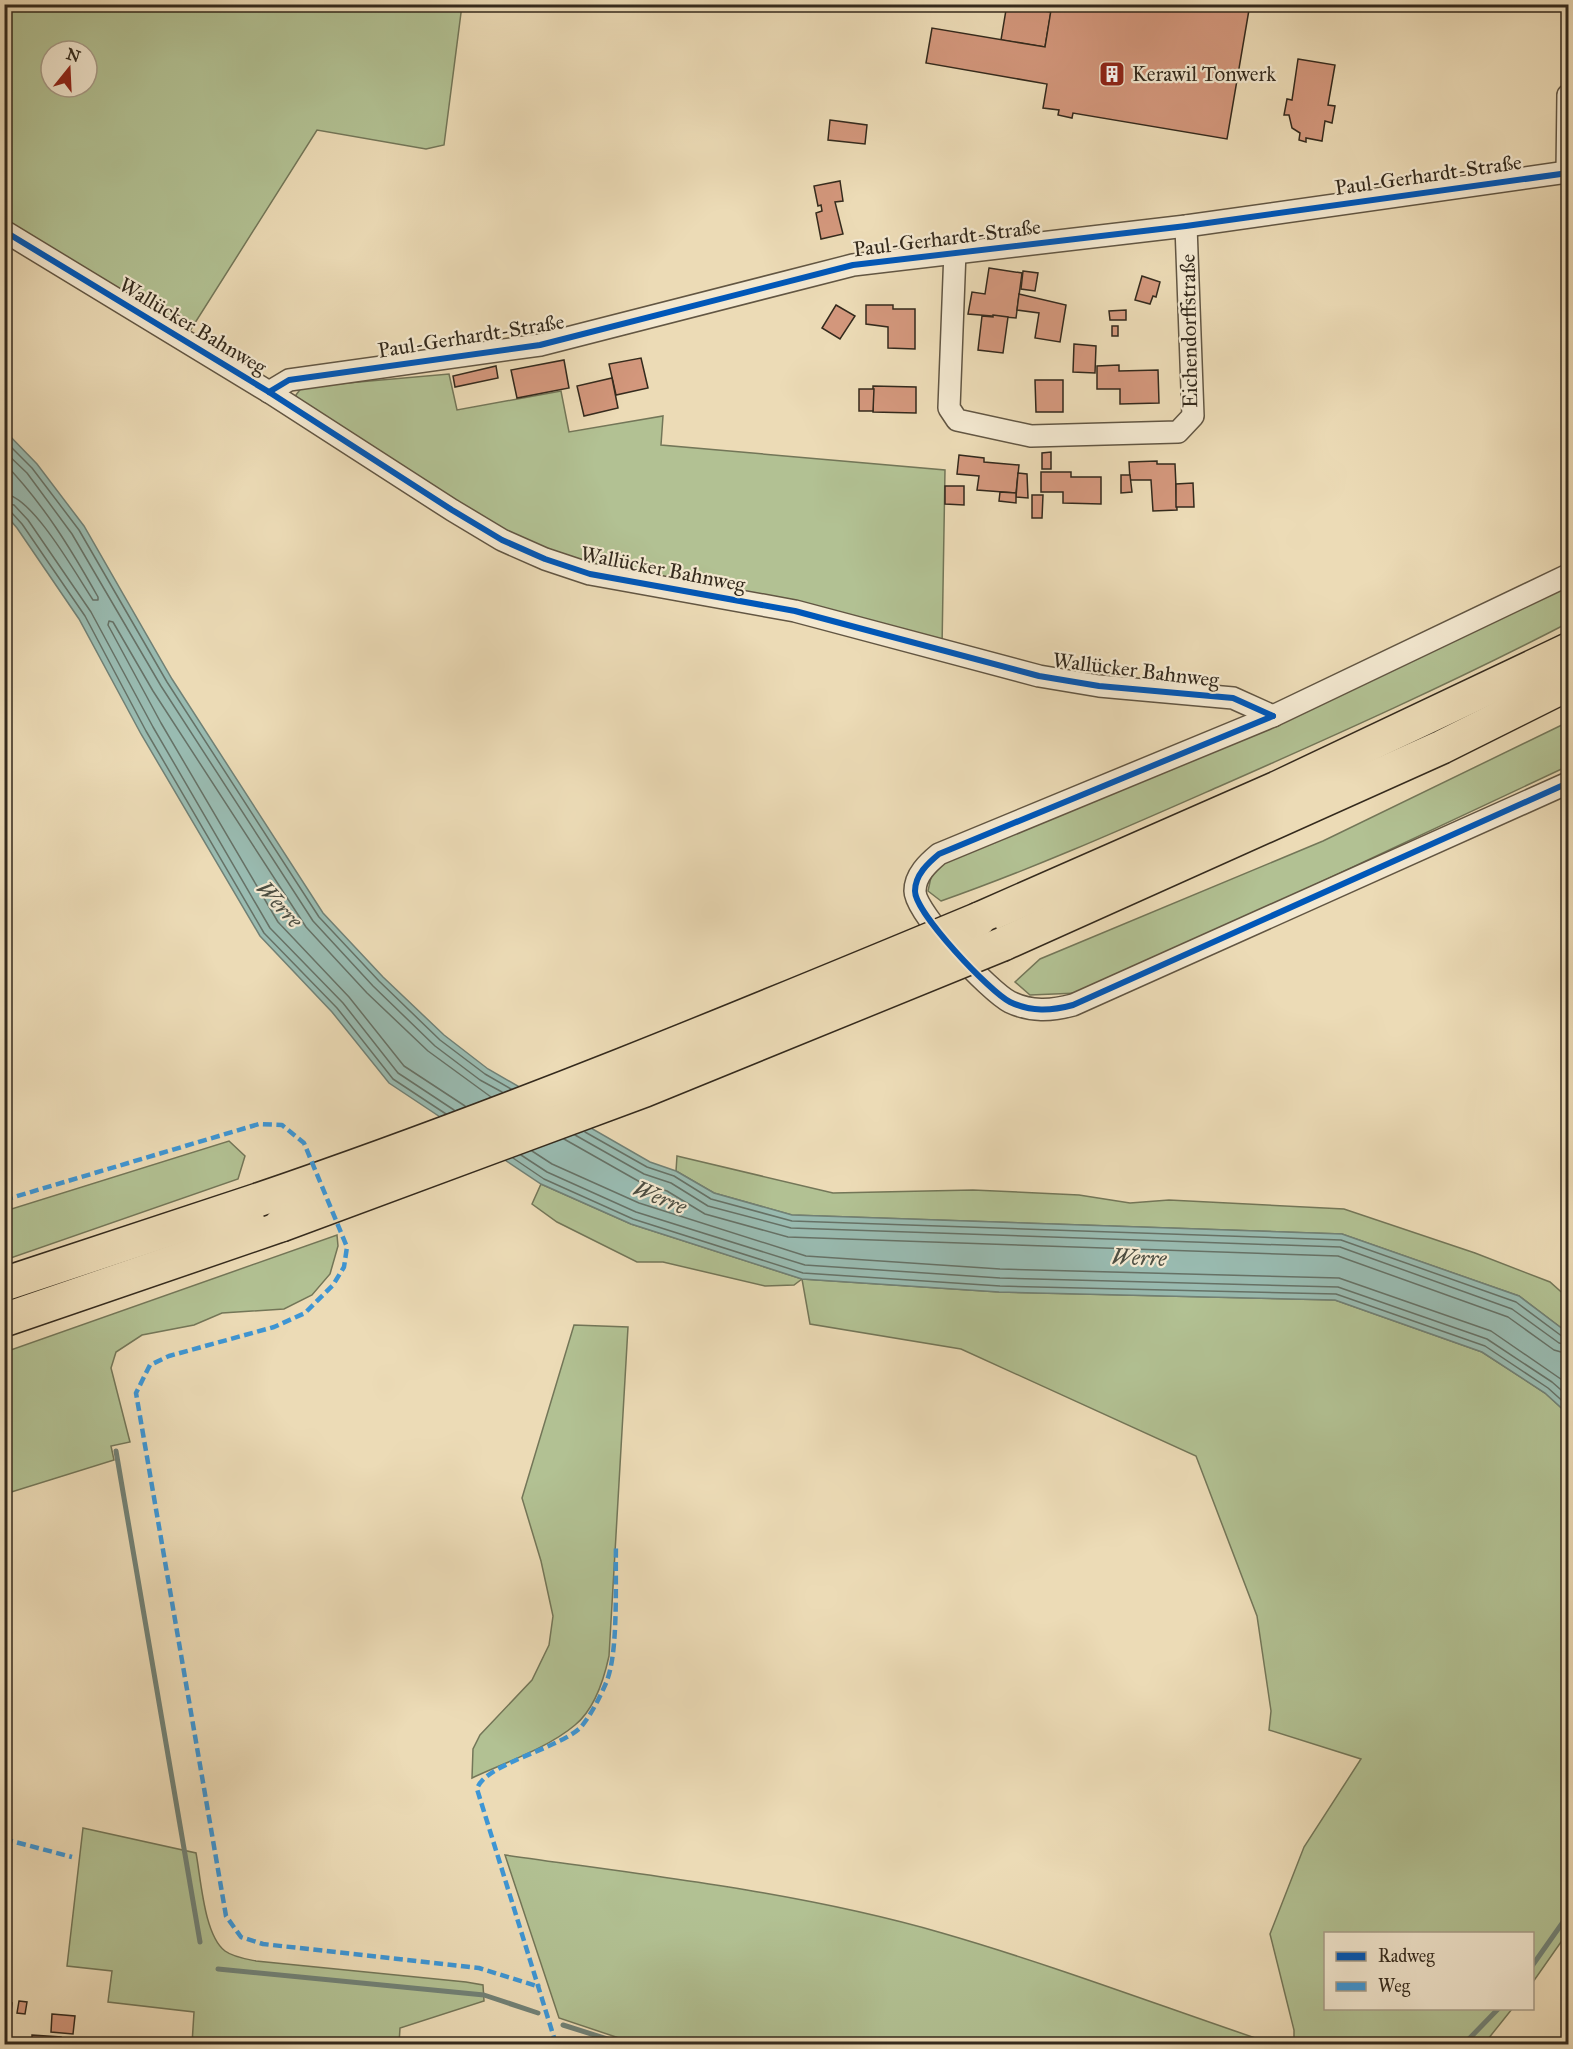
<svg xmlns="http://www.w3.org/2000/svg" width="1573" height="2049" font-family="'IM FELL Great Primer',serif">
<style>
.green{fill:#b2c193;stroke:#737658;stroke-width:1.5;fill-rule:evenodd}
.water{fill:#99bbb1;stroke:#718176;stroke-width:1.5}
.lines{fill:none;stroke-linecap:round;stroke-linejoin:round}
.shore{stroke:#667267;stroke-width:1.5}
.stream{stroke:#718176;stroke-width:5}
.building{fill:#d3977c;stroke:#342a1d;stroke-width:1.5}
.street-casing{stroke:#625643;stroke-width:24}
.highway-casing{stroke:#342a1d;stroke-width:36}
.street{stroke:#f3e8d0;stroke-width:21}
.highway{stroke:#ecdbb6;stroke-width:33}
.highway-bridge-casing{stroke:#342a1d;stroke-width:36;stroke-linecap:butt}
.highway-bridge{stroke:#ecdbb6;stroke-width:33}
.quiet{stroke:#3d96d5;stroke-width:4.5;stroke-dasharray:9 4.5;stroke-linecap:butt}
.cycleway-casing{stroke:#f3e8d0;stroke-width:10}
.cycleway{stroke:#0057b8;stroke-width:6}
.labels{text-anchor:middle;stroke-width:4.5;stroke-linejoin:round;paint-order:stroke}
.poi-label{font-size:21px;fill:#342a1d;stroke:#f3e8d0;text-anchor:start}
.street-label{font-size:21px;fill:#342a1d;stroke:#f3e8d0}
.water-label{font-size:22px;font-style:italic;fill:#4d4e42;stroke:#f3e8d0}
</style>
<rect width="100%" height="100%" fill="#ecdbb6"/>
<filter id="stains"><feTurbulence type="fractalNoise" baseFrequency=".00333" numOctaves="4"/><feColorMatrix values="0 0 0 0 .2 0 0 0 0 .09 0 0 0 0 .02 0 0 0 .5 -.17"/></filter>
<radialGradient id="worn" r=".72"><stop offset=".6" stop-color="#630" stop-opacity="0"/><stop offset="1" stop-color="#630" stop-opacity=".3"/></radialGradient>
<!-- green -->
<g class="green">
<path d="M 4,5 L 462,5 L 444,145 L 426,149 L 317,130 L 188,334 L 5,224 ZM 51,51 L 87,51 L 87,87 L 51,87 Z"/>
<polygon points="449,374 457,410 561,391 569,432 663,416 661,445 945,470 942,647 591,566 514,537 300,407 296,395 302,387"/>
<path d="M 1568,582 L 1568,623 C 1454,682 1336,735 1218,787 C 1127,827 1035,868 941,901 L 928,891 L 933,868 Z"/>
<polygon points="1568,722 1568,766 1125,974 1078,993 1030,995 1015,982 1040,959 1323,841"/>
<polygon points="229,1141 245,1156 238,1179 5,1260 5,1211"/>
<polygon points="677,1156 833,1193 973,1190 1079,1195 1130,1203 1169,1200 1344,1209 1475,1253 1550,1282 1568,1298 1568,1333 1519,1296 1342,1234 792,1215 714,1193 676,1171"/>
<polygon points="541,1184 631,1224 802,1279 999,1292 1335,1300 1482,1352 1545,1393 1568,1414 1568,1932 1533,1982 1532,1934 1326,1934 1326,2008 1512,2009 1484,2044 1294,2044 1294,2030 1270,1934 1304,1847 1361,1759 1269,1730 1271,1711 1257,1616 1196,1456 961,1349 810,1324 802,1279 794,1285 765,1286 663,1262 637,1262 557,1222 532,1204"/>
<polygon points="337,1235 338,1246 330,1274 312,1295 284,1309 222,1313 194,1325 142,1335 116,1352 111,1368 130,1442 111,1446 114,1460 5,1494 5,1352"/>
<path d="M 574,1325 L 628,1327 L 609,1656 C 604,1679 595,1709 575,1725 C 548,1748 504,1763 472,1778 L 473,1749 L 480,1735 L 532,1680 L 549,1645 L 553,1616 L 541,1561 L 522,1498 Z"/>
<path d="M 83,1828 L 196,1853 C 201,1879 204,1935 225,1951 C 233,1957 246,1959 256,1961 L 466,1982 L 483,1985 L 484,2001 L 400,2028 L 399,2044 L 192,2044 L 194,2012 L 108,2002 L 112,1971 L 67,1966 Z"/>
<path d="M 505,1855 C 651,1876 800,1892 942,1933 C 1053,1965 1163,2007 1273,2044 L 637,2044 L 559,2018 Z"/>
</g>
<!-- water -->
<polygon class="water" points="5,431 37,464 84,526 172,679 323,913 383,977 444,1035 488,1069 650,1162 676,1171 714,1193 792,1215 1342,1234 1519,1296 1568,1333 1568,1414 1545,1393 1482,1352 1335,1300 999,1292 802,1279 631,1224 541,1184 389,1083 332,1012 260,936 141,734 79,619 17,528 5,514"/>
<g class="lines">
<!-- shore -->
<g class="shore">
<polyline points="4,440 32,468 79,530 167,682 319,917 379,981 440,1040 485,1074 511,1089"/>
<polyline points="4,451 27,473 72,534 161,686 313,921 373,986 435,1046 480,1080 502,1092"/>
<path d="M 4,463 C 43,503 71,549 98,597 L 98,600 L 93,600 C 77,576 32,495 4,494"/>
<polyline points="4,503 14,505 28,520 91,612 153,727 270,928 343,1003 398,1073 454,1110"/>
<polyline points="4,510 11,512 22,524 85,616 146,731 264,933 337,1008 393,1079 446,1114"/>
<polyline points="465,1106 404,1066 349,997 278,922 161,723 108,625 109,621 113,622 153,691 306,927 367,993 428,1051 491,1097"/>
<polyline points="585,1132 647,1167 674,1176 711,1199 792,1221 1341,1240 1516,1302 1563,1337 1568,1338"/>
<polyline points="575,1135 644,1174 671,1183 708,1206 791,1228 1340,1247 1512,1309 1559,1343 1568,1345"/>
<polyline points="564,1139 640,1182 667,1191 705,1214 788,1237 1338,1256 1508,1317 1554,1350 1568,1354"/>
<polyline points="532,1151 552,1164 639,1203 806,1256 1000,1269 1339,1278 1491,1331 1568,1384"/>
<polyline points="521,1155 547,1172 636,1212 805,1265 1000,1278 1338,1287 1487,1339 1552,1382 1568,1396"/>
<polyline points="513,1158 544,1179 633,1219 803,1273 1000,1286 1336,1294 1485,1346 1548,1388 1568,1406"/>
</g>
<!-- stream -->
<g class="stream">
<polyline points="116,1451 200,1942"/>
<polyline points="1532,1966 1568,1915"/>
<polyline points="218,1969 484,1995 538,2013"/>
<polyline points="563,2025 623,2044"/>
<polyline points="1464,2044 1499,2008"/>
</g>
</g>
<!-- building -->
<g class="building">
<polygon points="1007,4 1028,4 1032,5 1032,9 1051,12 1045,47 1001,40"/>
<polygon points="1052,4 1250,4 1227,139 1073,113 1072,118 1058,115 1059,110 1043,108 1047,84 926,63 932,28 1045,47"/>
<polygon points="1298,59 1335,65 1328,105 1335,106 1332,123 1325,121 1322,141 1306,138 1306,142 1299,140 1300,133 1292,128 1289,115 1284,115 1287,99 1292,100"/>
<polygon points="830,120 867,125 865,144 828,140"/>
<polygon points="840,181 843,201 835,202 843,234 821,239 816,213 822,211 821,205 818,206 814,186"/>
<polygon points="989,268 1022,273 1016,318 968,314 972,292 985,294"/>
<polygon points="1023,271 1038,273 1035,291 1021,289"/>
<polygon points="1142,276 1160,282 1156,297 1153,296 1150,304 1135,300"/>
<polygon points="1019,294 1066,305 1060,342 1035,338 1039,313 1017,310"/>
<polygon points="836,305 855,316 840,339 822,328"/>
<polygon points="866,305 893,305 893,309 915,309 915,349 888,348 888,327 866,324"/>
<polygon points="1126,310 1126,320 1110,320 1109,311"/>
<polygon points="993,315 1008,317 1003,353 978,350 982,316 993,317"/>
<rect x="1112" y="326" width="6" height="10"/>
<polygon points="1074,344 1096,346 1095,373 1073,372"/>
<polygon points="641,358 648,388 616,395 609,364"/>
<polygon points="564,360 569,388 517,398 511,370"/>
<polygon points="1119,365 1119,371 1158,370 1159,403 1120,404 1120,389 1097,389 1097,366"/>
<polygon points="496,366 498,378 455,387 453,376"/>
<polygon points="612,378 618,408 584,416 577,386"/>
<polygon points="1035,380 1063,380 1063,412 1036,412"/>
<polygon points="873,386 916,387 916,413 873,412"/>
<polygon points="859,389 874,389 873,411 859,411"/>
<polygon points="1051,452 1051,469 1042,469 1042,453"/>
<polygon points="959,455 984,458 984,462 1019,465 1016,493 977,490 979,476 957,474"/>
<polygon points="1157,461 1157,464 1175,464 1177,510 1153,511 1151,480 1130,480 1129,462"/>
<polygon points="1041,472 1071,472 1071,477 1101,477 1101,504 1063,503 1063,492 1041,492"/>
<polygon points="1018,473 1027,474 1028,498 1016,497"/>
<polygon points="1121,475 1130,475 1132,492 1121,493"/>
<polygon points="1193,483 1194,507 1176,507 1176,484"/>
<polygon points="945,486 964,486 964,505 945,504"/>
<polygon points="1000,492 1016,493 1016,503 999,501"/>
<polygon points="1032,495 1043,495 1042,518 1032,518"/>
<polygon points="4,1944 10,1945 9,1957 4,1956"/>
<polygon points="19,2001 27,2002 25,2014 17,2013"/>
<polygon points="4,2002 12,2003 10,2020 4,2020"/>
<polygon points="52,2014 75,2016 73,2034 51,2032"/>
<polygon points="32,2035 61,2037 60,2044 32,2044"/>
<polygon points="4,2038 32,2040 32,2044 4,2044"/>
</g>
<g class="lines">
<!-- street casing -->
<g class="street-casing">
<g id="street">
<polyline points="1567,172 1568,95"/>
<polyline points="4,231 269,392 452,510 502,540 545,559 590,574 795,611 1039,676 1099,686 1233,698 1273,716"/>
<polyline points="955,251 949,408 957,420 1031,436 1178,432 1193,416 1186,226"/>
<polyline points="269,392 289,380 540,345 853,265 1186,226 1567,172"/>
<path d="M 1568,575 L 1273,716 L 939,854 C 928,863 915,875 915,891 C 915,913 990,992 1010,1002 C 1031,1012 1051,1011 1073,1005 L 1568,783"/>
</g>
</g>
<!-- highway casing -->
<g class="highway-casing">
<g id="highway">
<polyline points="979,919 1277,788 1568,650"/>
<polyline points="1003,944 1442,747 1568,684"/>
<polyline points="4,1284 258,1200"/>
<polyline points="4,1320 281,1225"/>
</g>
</g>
<!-- street -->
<use href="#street" class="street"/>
<!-- highway -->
<use href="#highway" class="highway"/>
<!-- highway-bridge casing -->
<g class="highway-bridge-casing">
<g id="highway-bridge">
<path d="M 258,1200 C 502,1117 741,1018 979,919"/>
<polyline points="281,1225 645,1090 1003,944"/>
</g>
</g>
<!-- highway-bridge -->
<use href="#highway-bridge" class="highway-bridge"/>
<!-- quiet -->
<g class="quiet">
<polyline points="4,1200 259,1124 282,1125 304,1143 347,1247 344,1267 333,1285 305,1313 274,1327 169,1356 150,1365 136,1393 226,1916 241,1937 263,1944 479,1968 540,1987"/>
<polyline points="4,1839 72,1857"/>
<path d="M 556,2044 L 477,1789 C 484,1764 559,1749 581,1727 C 591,1715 600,1697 606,1683 C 619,1653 615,1580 616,1545"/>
</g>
<!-- cycleway casing -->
<g class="cycleway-casing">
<g id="cycleway">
<polyline points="4,231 269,392 452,510 502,540 545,559 590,574 795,611 1039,676 1099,686 1233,698 1273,716"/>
<polyline points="269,392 289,380 540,345 853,265 1186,226 1568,173"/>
<path d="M 1273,716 L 939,854 C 928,863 915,875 915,891 C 915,913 990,992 1010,1002 C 1031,1012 1051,1011 1073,1005 L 1568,783"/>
</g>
</g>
<!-- cycleway -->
<use href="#cycleway" class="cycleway"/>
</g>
<!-- icons -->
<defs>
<g id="building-square" transform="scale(1.35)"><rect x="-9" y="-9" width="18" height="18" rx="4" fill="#8f2418" stroke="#f3e8d0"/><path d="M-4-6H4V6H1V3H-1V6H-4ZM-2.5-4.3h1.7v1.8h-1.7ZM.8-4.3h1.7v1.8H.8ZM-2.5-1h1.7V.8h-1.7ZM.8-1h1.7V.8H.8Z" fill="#fff"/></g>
</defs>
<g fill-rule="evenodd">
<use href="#building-square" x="1112" y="74"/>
</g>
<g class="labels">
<!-- poi labels -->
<g class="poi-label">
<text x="1132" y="81">Kerawil Tonwerk</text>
</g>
<!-- street labels -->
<g class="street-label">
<text transform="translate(1428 175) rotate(-8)" y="7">Paul-Gerhardt-Straße</text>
<text transform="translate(947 238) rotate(-7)" y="7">Paul-Gerhardt-Straße</text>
<text transform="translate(193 326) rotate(31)" y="7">Wallücker Bahnweg</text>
<text transform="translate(1189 331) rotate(-91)" y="7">Eichendorffstraße</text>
<text transform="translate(471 336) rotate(-9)" y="7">Paul-Gerhardt-Straße</text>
<text transform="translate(663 569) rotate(11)" y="7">Wallücker Bahnweg</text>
<text transform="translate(1136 670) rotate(7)" y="7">Wallücker Bahnweg</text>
</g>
<!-- water labels -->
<g class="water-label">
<text transform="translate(280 904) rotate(47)" y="8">Werre</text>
<text transform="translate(660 1197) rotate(22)" y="8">Werre</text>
<text transform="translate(1139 1257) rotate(2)" y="8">Werre</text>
</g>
</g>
<!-- margin -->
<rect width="1573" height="2049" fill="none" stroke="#ecdbb6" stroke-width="24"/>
<rect x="6" y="6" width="1561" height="2037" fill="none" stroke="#342a1d" stroke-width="3"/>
<rect x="12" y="12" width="1549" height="2025" fill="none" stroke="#342a1d" stroke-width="1.5"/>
<!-- legend -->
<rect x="1324" y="1932" width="210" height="78" fill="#f3e8d0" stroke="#a79c88" stroke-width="1.5"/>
<rect x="1336" y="1952" width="30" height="9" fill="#0057b8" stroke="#a79c88" stroke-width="1.5"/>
<text x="1378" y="1962" font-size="18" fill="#342a1d">Radweg</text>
<rect x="1336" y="1982" width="30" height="9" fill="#3d96d5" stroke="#a79c88" stroke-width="1.5"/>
<text x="1378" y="1992" font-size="18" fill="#342a1d">Weg</text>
<!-- north arrow -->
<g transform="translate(69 69) rotate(18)"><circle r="28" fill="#f3e8d0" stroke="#a79c88" stroke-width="1.5"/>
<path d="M0-4.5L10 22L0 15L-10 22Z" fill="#8f2418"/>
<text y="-9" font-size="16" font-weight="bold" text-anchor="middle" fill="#342a1d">N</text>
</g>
<rect width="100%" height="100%" filter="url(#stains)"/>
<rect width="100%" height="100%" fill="url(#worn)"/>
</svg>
